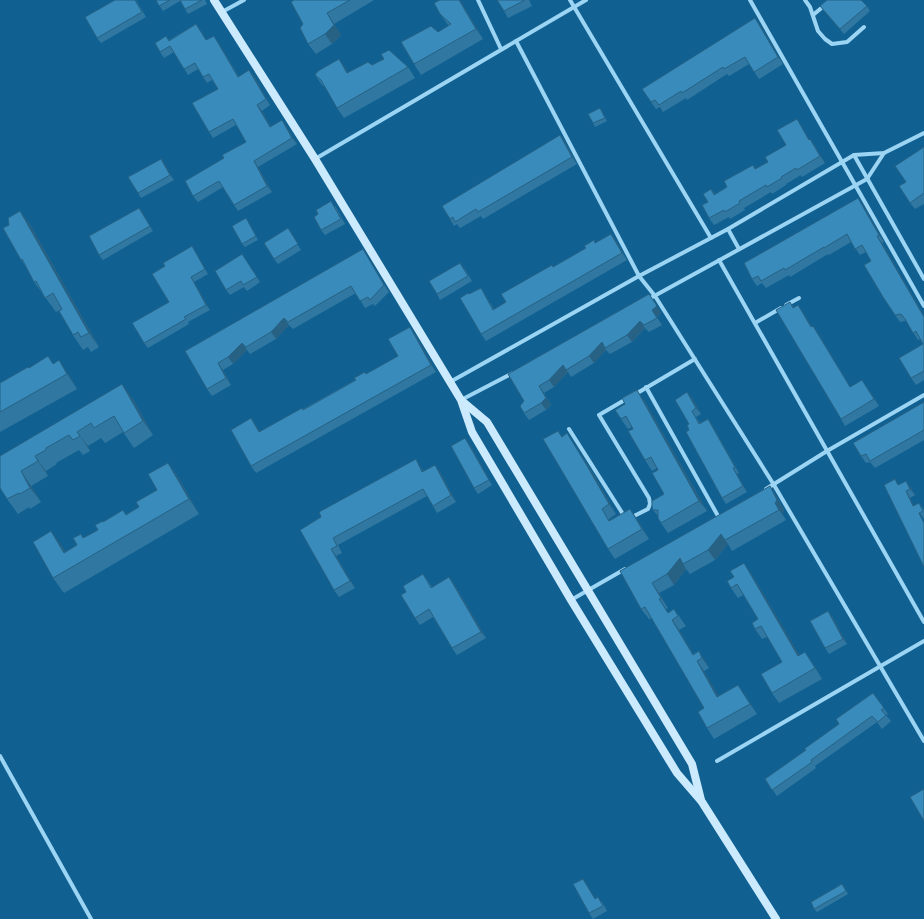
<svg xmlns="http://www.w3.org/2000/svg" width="924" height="919" font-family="'Alegreya Sans',sans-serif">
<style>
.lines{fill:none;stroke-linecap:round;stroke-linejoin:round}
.street{stroke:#9cd4f3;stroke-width:4}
.secondary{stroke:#cbeafd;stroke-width:8}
.wall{fill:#3078a1}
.shaded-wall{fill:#276183}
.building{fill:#388bbb;stroke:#276183}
</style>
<rect width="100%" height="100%" fill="#106192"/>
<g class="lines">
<!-- street -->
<g class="street">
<polyline points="478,0 501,49"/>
<polyline points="570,0 711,238"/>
<polyline points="750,0 924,306"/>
<polyline points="805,0 810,7 818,31 825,39 832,44 847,42 864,27"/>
<polyline points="222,12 244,0"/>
<polyline points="813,15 831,0"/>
<polyline points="516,41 639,276 655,296 774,485 924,741"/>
<polyline points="854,155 924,279"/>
<polyline points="315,159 586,0"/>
<polyline points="728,229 739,249"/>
<polyline points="719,260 924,622"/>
<polyline points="647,300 867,179 884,153"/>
<polyline points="786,305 799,298"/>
<polyline points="755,323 781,308"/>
<polyline points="450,382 639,276 728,229 854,155 884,153 924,133"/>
<polyline points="646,387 718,516"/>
<polyline points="634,395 695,359"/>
<polyline points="461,400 513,373"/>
<polyline points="569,429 621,511 624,516 630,518 648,509 650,504 649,498 599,415 628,398"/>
<polyline points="766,489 827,451 924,395"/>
<polyline points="571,600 625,569"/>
<polyline points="0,756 91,919"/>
<polyline points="717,761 924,641"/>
</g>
<!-- secondary -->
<g class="secondary">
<polyline points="214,0 315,159 461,400 472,432 571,600 677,773 702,802 776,919"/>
<polyline points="462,401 487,422 692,764 701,800"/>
</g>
</g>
<!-- wall -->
<g class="wall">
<polygon points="115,0 136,0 146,17 101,43 97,38"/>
<polygon points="156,0 205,0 207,4 188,14 180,1 163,11"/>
<polygon points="294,0 374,0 334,24 341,35 332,44 316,54 308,44 303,24"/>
<polygon points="497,0 529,0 532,6 508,18 504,11"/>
<polygon points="461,2 483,39 421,75 414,64 449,26 440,14"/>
<polygon points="820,6 867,6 870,11 844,34"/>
<polygon points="196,24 206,40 218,42 239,77 254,76 270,105 262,111 271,127 282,120 297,144 258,167 272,192 238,211 234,205 223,187 198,202 193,196 224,158 246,142 236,125 213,138 209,132 218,89 212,80 207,83 198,69 188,75 174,52 164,58 160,52 166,36 169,40"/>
<polygon points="760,25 783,64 759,79 749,64 729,76 727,74 687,100 686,98 663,112 660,107 656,109 651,102"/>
<polygon points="339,59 348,73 372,65 408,67 415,78 344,118 337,108 326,88 322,85 315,75"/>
<polygon points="600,108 607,121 595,127 593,123"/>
<polygon points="801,126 809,140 815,146 825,163 802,177 801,175 786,184 786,185 772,194 771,192 744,208 745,210 730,219 729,217 714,225 709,218 708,202 711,189 715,194 727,187 753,165 756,169 768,162 786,145"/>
<polygon points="560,135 565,142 577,164 483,219 481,216 460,228 457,224 454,226 450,219"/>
<polygon points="924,147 924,204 915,209 910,203 906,182"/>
<polygon points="161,159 174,180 141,198 138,193"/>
<polygon points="863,205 884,242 882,243 924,316 924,380 916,385 911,378 923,344 920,339 918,340 906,321 900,322 895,315 871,261 866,252 860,255 851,242 829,255 828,254 790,277 789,275 766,288 762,283 757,286 752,279"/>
<polygon points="335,206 345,224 325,235 321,230"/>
<polygon points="139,208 153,231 103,260 99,255"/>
<polygon points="20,211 31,226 99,347 91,352 88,347 83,350 73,335 62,309 56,312 34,282 27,268 21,260 9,225"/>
<polygon points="246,218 258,240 245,247 242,244"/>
<polygon points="291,233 301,250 278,264 274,259"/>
<polygon points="616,241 627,260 486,341 481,334 469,294 481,288 485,295 494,309 506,302 553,267 595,243"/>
<polygon points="192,246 208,274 194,282 210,310 188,322 189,324 148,348 144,343 169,302 165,266"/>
<polygon points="242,254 260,282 247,291 244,287 230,295 226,290"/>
<polygon points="367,256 389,292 375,306 373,304 365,308 356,293 293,329 289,325 276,339 250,354 247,350 233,364 223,370 231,385 212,396 207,389 185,351"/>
<polygon points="464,268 472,281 440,300 437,294"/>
<polygon points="649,294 661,313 657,317 662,325 649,332 645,328 632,342 610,354 606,350 594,363 571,377 568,372 554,387 544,393 551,405 546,410 529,420 524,413 524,401 508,374"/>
<polygon points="790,302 794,308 798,305 812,327 813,326 818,333 850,387 867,387 879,406 845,426 841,419"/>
<polygon points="415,334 436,372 256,473 251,466 251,418 260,432 303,409 398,356"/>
<polygon points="54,364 69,375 77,389 0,432 0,383 29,368"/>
<polygon points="692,398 701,414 696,417 700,423 708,419 712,425 739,473 737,474 747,492 726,504 722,498 689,430 689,424"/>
<polygon points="133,399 153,435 134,448 123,432 105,443 101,438 88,446 90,451 83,455 79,450 56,463 57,464 46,471 48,476 31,486 41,502 30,509 29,507 18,514 7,499 0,456"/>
<polygon points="644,400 707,511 668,533 661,523 658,516 653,510 664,494 658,470 657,468 652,471 645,460 632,427 628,429 621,419"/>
<polygon points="924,402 924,440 875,468 870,462 866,463 861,456"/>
<polygon points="558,431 562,437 574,444 594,475 616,514 609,519 610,521 630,509 637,519 649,539 615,559 608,549"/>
<polygon points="469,443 492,485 478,494 474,488"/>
<polygon points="168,463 178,477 199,514 64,593 53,578 62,546 65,552 77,545 84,538 98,530 103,522 126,514 139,507 157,490"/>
<polygon points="420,466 423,471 440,472 456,502 437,513 433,506 427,496 338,545 342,553 336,556 355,588 339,597 334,590 300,530"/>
<polygon points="899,485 911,488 915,495 910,498 914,506 919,503 924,510 924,519"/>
<polygon points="777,497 784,510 782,513 786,520 732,551 728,544 715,560 690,574 686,569 674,585 659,593 668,608 666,609 668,613 674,609 686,626 679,630 693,654 699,651 709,668 704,671 718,696 745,695 757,714 714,739 707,728 704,708 652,618 649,619 641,609 620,571"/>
<polygon points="751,573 799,655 805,652 812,662 822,679 779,703 772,693 782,662 767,637 762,639 755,629 758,619 743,595 738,598 731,588"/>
<polygon points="423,574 432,587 449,577 454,584 486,638 457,655 452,648 433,617 420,625 415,618 406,592"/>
<polygon points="832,616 847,644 829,654 825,648"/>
<polygon points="873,693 888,714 886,715 891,721 882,729 877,722 815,766 816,768 777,796 765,779 806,750 839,724"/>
<polygon points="583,879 595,899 602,902 607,911 593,919 589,913"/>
<polygon points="842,884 848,894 817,912 814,909"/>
</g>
<!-- shaded-wall -->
<g class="shaded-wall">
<polygon points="459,0 460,0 461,2 483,39 476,29"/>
<polygon points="327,13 341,35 332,44 325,34"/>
<polygon points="755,18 760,25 783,64 778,57"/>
<polygon points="214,36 218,42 242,83 238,77"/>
<polygon points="339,59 346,69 355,83 347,73"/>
<polygon points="249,70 254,76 270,105 266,99"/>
<polygon points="257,105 262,111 274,133 270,127"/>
<polygon points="282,120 286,126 297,144 292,138"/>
<polygon points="560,135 565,142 577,164 572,157"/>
<polygon points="810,139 815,146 825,163 820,156"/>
<polygon points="161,159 165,164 174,180 170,175"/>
<polygon points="254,161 258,167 272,192 267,186"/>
<polygon points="858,198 863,205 884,242 879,235"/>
<polygon points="139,208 143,213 153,231 150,226"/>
<polygon points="20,211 31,226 99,347 89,333"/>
<polygon points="611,234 616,241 627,260 622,253"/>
<polygon points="877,236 882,243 924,316 924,317"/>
<polygon points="192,246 196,252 208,274 205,269"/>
<polygon points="363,249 367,256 389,292 384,285"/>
<polygon points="191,277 194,282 210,310 206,305"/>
<polygon points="481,288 485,295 498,317 493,310"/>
<polygon points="649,294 661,313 657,317 662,325 652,310"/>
<polygon points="798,305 803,312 816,334 811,327"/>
<polygon points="284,318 289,325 276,339 271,332"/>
<polygon points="640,321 645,328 632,342 627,335"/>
<polygon points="813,326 818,333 854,394 850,387"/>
<polygon points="410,327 415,334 436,372 431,365"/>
<polygon points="602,342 606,350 594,363 589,356"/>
<polygon points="242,343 247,350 233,364 228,357"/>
<polygon points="59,360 69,375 77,389 67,374"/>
<polygon points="218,363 223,370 231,385 226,378"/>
<polygon points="563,365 568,372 554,387 549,380"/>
<polygon points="862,380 867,387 879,406 874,399"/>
<polygon points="122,384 133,399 153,435 143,421"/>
<polygon points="539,386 551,405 546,410 541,403"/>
<polygon points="637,390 644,400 707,511 699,501"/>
<polygon points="687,392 692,398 701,414 696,408"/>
<polygon points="251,418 256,425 264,439 259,432"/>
<polygon points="708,419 712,425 739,473 735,467"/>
<polygon points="77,432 88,446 90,451 80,436"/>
<polygon points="567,433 594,475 616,514 609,504"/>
<polygon points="465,438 469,443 492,485 489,480"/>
<polygon points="35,456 46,471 48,476 38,461"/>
<polygon points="416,459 420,466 427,479 422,472"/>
<polygon points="168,463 178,477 199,514 189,499"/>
<polygon points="435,465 440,472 456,502 451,495"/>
<polygon points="733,468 737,474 747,492 743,486"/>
<polygon points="21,471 31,486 41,502 30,488"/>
<polygon points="906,481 911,488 915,495 910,489"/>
<polygon points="770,486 777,497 784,510 782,513 786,520 779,510 775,503"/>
<polygon points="906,491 910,498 918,513 913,506"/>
<polygon points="630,509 637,519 649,539 642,529"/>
<polygon points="51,531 62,546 74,568 64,553"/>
<polygon points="721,534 728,544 715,560 708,550"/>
<polygon points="331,549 336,556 355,588 350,581"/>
<polygon points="680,558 686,569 674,585 667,574"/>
<polygon points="744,563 751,573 806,666 798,656"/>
<polygon points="449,577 454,584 486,638 481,632"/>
<polygon points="652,583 659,593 668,608 661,598"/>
<polygon points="659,599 679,630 697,661 693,655"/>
<polygon points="828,611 832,616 847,644 843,639"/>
<polygon points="699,651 706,662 709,668 702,658"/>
<polygon points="805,652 812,662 822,679 815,668"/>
<polygon points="697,661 704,671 725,707 717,697"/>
<polygon points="738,685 745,695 757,714 750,704"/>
<polygon points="583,879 587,884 598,904"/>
</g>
<!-- building -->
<g class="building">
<polygon points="115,0 135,0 142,12 97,38 85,17"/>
<polygon points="156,0 170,0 159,6"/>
<polygon points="180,0 202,0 185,9"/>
<polygon points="294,0 350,0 327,13 334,25 325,34 308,44 300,28 303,24 291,2"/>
<polygon points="440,0 459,0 476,29 414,64 401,42 431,26 438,32 451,24 440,14 434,3"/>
<polygon points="497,0 525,0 504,11"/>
<polygon points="827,0 861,0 867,6 840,29 820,6"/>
<polygon points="755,18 778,57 754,72 745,57 724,69 723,67 682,93 681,91 659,105 655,100 651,102 642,89"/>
<polygon points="196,24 206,40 214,36 238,77 249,70 266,99 257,105 270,127 282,120 292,138 254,161 267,186 234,205 219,181 193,196 185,181 224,158 222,155 246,142 233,119 209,132 192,103 218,89 209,74 203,77 195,63 184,69 170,46 160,52 155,43 166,36 169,41"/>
<polygon points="389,50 408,67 337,108 321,80 315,75 318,71 339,59 347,73 368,62 372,65 384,59 381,54"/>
<polygon points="600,108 605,118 593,123 588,114"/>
<polygon points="797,119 809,140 810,139 820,156 797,170 796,168 781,177 782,178 767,187 766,185 739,201 740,203 725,212 724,210 709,218 702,205 708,202 703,194 711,189 714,195 727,187 724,181 753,165 755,169 768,162 765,157 786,145 777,130"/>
<polygon points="560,135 572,157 478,212 476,209 455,222 453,217 450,219 442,206"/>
<polygon points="924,147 924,193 910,203 899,186 906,182 895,166"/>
<polygon points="161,159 170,175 138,193 128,177"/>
<polygon points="858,198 879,235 877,236 924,317 924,371 911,378 899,358 923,344 916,331 913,333 905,319 901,314 895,315 883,297 864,265 871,261 862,245 855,249 847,234 824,248 824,247 785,270 784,268 761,281 758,276 752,279 744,263"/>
<polygon points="331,201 341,219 321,230 314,217 318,214 316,210"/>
<polygon points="139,208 150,226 99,255 89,236"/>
<polygon points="20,211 89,333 81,337 78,332 73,335 59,311 62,309 53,293 45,298 36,281 34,282 22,259 21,260 3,228 9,225 8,218"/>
<polygon points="246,218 256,236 242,244 232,226"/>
<polygon points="288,228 298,244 274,259 264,243"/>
<polygon points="611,234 622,253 481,334 460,298 468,293 469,294 481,288 493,310 506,302 501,294 552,265 553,267 586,248 584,246 594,240 595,243"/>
<polygon points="192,246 205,269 191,277 206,305 184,317 186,319 144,343 132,323 169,302 152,274 165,266 163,263"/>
<polygon points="363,249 384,285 370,300 368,297 360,301 351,286 288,322 284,318 271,332 246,347 242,343 228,357 218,363 226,378 207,389 185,351"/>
<polygon points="242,254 257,277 243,285 241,281 226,290 215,271"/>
<polygon points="460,263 468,276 437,294 429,281"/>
<polygon points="649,294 657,306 652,310 657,318 644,325 640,321 627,335 605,348 602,342 589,356 566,370 563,365 549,380 539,386 546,398 541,403 524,413 520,406 524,401 508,374"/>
<polygon points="790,302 793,308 798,305 811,327 813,326 850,387 862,380 874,399 841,419 776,310"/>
<polygon points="410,327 431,365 251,466 231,430 251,418 259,432 302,408 303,410 356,380 354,378 365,372 366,374 398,356 388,339"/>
<polygon points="48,356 53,364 59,360 67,374 0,412 0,383 28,367 29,368"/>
<polygon points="122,384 143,421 124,433 114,416 94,428 91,423 77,432 80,436 73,440 69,435 46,448 46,450 35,456 38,461 21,471 30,488 20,494 19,493 7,499 0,488 0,456"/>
<polygon points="637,390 699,501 661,523 658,518 658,510 653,510 652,507 652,501 664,494 652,473 658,470 651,457 645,460 628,431 633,429 626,416 621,419 615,410 625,404 622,398"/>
<polygon points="687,392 696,408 692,411 699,424 708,419 735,467 733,468 743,486 722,498 686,432 689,430 687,425 689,424 675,400"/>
<polygon points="924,402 924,430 870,461 866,454 861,456 853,443"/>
<polygon points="558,431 562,437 567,433 586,464 609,504 602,509 609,521 630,509 642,529 608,549 543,439"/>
<polygon points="465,438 489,480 474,488 451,446"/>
<polygon points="416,459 422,472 435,465 451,495 433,506 423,489 333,538 337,546 331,549 350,581 334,590 300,530 321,517 319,512"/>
<polygon points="168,463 189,499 53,578 33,542 51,531 64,553 77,545 73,538 81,534 83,538 98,530 95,525 103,521 103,522 123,510 126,515 139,507 136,502 157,490 148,474"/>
<polygon points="895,479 898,485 906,481 910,489 906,491 913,506 919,503 923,511 919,513 924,523 924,567 884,485"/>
<polygon points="770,486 777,500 775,503 779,510 725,540 721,534 708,550 683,564 680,558 667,574 652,583 661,598 659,599 668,613 674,609 678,616 672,620 693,655 699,651 702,658 697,661 717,697 738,685 750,704 707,728 698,712 704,708 645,607 641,609 620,571"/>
<polygon points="744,563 798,656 805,652 815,668 772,693 761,674 782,662 761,626 755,629 752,623 758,619 737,584 731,588 727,581 734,577 730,571"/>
<polygon points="423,574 431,588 449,577 481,632 452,648 429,609 415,618 401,595 406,592 403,586"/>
<polygon points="828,611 843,639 825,648 810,621"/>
<polygon points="873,693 884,708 881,710 886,715 878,722 872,716 811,760 812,762 772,790 765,779 806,750 804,749 839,724 836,719"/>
<polygon points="924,789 924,821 910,797"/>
<polygon points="583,879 595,899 598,897 603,906 589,913 573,884"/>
<polygon points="842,884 846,891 814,909 811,902"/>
</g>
</svg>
